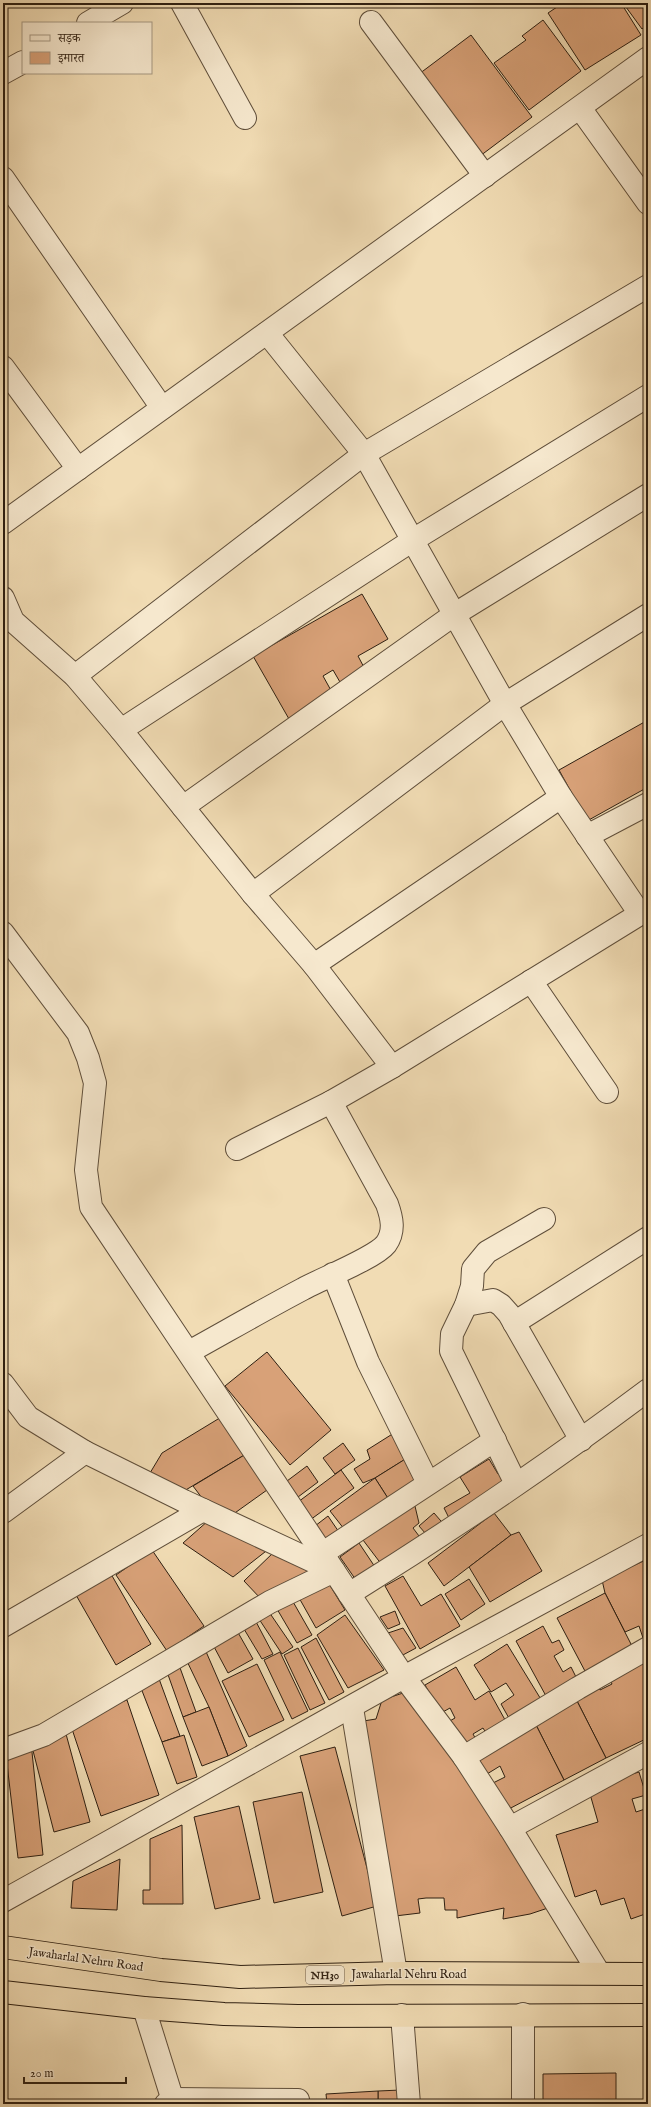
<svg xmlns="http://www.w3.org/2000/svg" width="651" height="2107" font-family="'IM FELL English','Noto Serif Devanagari',serif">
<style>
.building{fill:#d8a178;stroke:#2e1f11}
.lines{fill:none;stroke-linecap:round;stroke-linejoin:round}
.minor-casing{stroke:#5f4e3a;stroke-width:24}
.trunk-casing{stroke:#2e1f11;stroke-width:24}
.minor{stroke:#f6e8ce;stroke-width:22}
.trunk{stroke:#f1dcb4;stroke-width:22}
.labels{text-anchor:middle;stroke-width:3;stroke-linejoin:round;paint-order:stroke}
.shield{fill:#f6e8ce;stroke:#6a5b4a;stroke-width:1}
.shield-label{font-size:11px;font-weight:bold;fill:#2e1f11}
.street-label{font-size:12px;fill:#2e1f11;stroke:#f6e8ce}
</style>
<rect width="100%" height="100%" fill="#f1dcb4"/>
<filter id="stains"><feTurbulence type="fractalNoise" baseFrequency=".005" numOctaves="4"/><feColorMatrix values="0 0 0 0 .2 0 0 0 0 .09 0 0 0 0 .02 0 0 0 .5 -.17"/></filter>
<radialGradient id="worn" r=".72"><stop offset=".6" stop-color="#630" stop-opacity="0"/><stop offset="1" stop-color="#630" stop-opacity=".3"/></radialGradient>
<!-- building -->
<g class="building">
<polygon points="563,3 621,3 641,35 585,70 548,13"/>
<polygon points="623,3 648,3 648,24 642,29"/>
<polygon points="543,20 581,71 529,110 494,63 526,40 522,36"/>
<polygon points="471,35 532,117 480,156 419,74"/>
<polygon points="362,594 388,639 358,656 368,675 344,689 333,670 323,676 333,694 289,719 253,656"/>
<polygon points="648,720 648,787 587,821 559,770"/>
<polygon points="267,1352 331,1430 290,1465 225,1386"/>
<polygon points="223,1416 246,1454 184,1491 150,1473 162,1453"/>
<polygon points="394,1433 407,1458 375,1478 363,1483 354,1469 370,1459 367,1450"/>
<polygon points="343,1443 355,1460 335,1474 323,1458"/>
<polygon points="246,1454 267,1490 232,1515 208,1506 193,1486"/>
<polygon points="407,1458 422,1483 391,1503 375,1478"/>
<polygon points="489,1459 498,1474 504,1470 512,1484 451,1522 444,1508 470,1493 460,1477"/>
<polygon points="307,1466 318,1482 298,1497 287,1481"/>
<polygon points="341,1470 354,1488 310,1520 298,1502"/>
<polygon points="375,1478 391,1503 348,1534 330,1511"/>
<polygon points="414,1502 419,1523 413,1528 422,1540 385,1569 363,1540"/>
<polygon points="434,1513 447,1528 432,1541 419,1526"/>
<polygon points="494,1513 511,1535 444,1586 428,1563"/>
<polygon points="328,1516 341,1535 328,1544 315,1526"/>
<polygon points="209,1520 270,1548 233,1577 183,1543"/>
<polygon points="519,1532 542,1571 490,1602 469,1567 511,1535"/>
<polygon points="359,1543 377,1570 358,1583 340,1557"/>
<polygon points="152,1550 204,1626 167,1651 116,1575"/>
<polygon points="275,1551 317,1572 262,1600 244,1581"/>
<polygon points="648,1559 648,1640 644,1641 639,1626 625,1632 605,1593 602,1580"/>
<polygon points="111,1574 151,1644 116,1665 76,1595"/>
<polygon points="403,1576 421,1606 441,1594 460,1626 420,1649 385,1586"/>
<polygon points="326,1579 345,1610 316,1628 298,1596"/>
<polygon points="469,1579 485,1604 461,1620 445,1594"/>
<polygon points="605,1593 633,1648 586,1673 557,1618"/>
<polygon points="292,1600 312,1635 297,1643 277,1609"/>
<polygon points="395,1611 400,1624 388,1629 380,1617"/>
<polygon points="269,1612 293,1647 282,1654 259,1619"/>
<polygon points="345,1615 384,1670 348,1688 317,1635"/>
<polygon points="254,1618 273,1654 262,1659 241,1624"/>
<polygon points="543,1626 552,1643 559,1640 564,1650 554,1656 563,1672 571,1667 577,1679 546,1696 516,1641"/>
<polygon points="403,1628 416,1648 401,1656 388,1633"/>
<polygon points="236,1629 253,1659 228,1673 212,1643"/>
<polygon points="316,1638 344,1692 329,1700 301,1647"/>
<polygon points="507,1644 542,1701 510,1720 501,1704 514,1695 506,1683 491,1692 474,1665"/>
<polygon points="204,1647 247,1746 228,1756 209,1707 184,1655"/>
<polygon points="298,1648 325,1703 310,1710 284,1655"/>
<polygon points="280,1652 308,1711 292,1719 264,1660"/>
<polygon points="648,1656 648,1738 606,1758 577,1701 596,1683 600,1690 612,1684 607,1674"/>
<polygon points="257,1664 284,1720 249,1737 222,1681"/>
<polygon points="179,1665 196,1712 183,1717 166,1669"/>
<polygon points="456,1667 475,1700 489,1691 509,1727 489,1738 483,1728 473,1734 479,1745 465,1753 448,1722 455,1718 450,1708 441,1713 425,1685"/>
<polygon points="158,1676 180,1736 162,1742 139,1683"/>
<polygon points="412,1690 554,1906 530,1914 503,1919 504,1908 457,1918 457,1910 445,1910 444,1898 426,1898 418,1899 420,1913 395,1916 357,1722 376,1719 382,1700"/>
<polygon points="127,1700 159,1795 101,1816 69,1720"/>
<polygon points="577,1701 606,1758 564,1780 535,1723"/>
<polygon points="209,1707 228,1756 202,1766 183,1717"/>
<polygon points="535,1723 564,1780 507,1810 493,1783 505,1777 500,1766 487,1774 476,1754"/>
<polygon points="66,1734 90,1822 54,1832 31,1743"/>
<polygon points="184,1735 197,1777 177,1784 162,1742"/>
<polygon points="31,1743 43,1855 18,1858 6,1755"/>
<polygon points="335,1747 377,1906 342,1916 300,1756"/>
<polygon points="639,1772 646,1795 632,1799 636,1812 648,1808 648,1913 631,1919 624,1898 601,1905 596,1890 575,1897 556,1835 598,1822 588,1787"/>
<polygon points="302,1792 323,1892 274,1903 253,1802"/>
<polygon points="239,1806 260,1899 215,1909 194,1817"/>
<polygon points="182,1825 183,1904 143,1904 143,1890 150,1890 150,1839"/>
<polygon points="120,1859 117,1910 71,1908 73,1881"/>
<polygon points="616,2073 616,2104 543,2104 543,2074"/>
<polygon points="401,2090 401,2104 378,2104 378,2091"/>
<polygon points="378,2091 378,2104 327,2104 326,2094"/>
</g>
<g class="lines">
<!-- minor casing -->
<g class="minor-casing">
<g id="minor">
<polyline points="182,3 245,118"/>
<polyline points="371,22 485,176"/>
<polyline points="88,23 122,3"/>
<polyline points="3,73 23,62"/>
<polyline points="580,108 648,203"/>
<polyline points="3,178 162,408"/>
<polyline points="267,333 364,454 505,704 561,797 640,914"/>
<polyline points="3,367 78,469"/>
<polyline points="3,523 648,58"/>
<polyline points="3,598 13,621 75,676 121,730 253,894 314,965 392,1067 640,914 648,912"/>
<polyline points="75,676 364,454 648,286"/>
<polyline points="121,730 413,540 648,396"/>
<polyline points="183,807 455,614 648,495"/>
<polyline points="587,836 648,804"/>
<polyline points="253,894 505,704 648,615"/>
<polyline points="3,933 78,1033 88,1058 95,1083 86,1170 91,1207 334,1571 270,1602 44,1735 3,1750"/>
<polyline points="314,965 561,797"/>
<polyline points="531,981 607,1092"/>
<polyline points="237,1149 331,1102 392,1067"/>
<polyline points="333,1274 368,1362 428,1483"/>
<polyline points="466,1305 493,1300 501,1305 509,1314 581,1440"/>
<polyline points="514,1323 648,1238"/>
<path d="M 189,1352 C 227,1331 265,1309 303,1289 C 321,1279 375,1258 386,1244 C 395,1231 392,1218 387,1204 L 331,1102"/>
<polyline points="3,1384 28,1417 85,1452 184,1501 334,1571 404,1677 464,1757 510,1828 599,1973"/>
<polyline points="516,1484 451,1351 452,1334 466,1305 472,1286 473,1269 487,1252 544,1219"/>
<polyline points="3,1512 85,1452"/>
<polyline points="323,1553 495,1440"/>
<path d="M 349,1594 C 452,1530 552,1462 648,1390"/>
<polyline points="3,1626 203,1510"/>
<polyline points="352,1708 396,1973"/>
<polyline points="464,1757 578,1688 648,1648"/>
<polyline points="510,1828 648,1753"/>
<polyline points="3,1901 404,1677 648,1545"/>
<polyline points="144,2008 174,2104"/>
<polyline points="523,2014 523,2104"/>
<polyline points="402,2015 409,2104"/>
<polyline points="166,2104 172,2099 298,2100"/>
</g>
</g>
<!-- trunk casing -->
<g class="trunk-casing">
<g id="trunk">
<polyline points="3,1947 161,1970 240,1977 396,1973 648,1974"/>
<polyline points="3,1992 144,2008 224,2014 298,2016 648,2015"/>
</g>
</g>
<!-- minor -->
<use href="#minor" class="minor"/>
<!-- trunk -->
<use href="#trunk" class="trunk"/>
</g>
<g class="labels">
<!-- shield labels -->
<rect class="shield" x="306" y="1966" width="38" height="18" rx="3"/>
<g class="shield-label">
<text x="325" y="1979">NH30</text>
</g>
<!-- street labels -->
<g class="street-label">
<text transform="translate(86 1959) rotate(8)" y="4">Jawaharlal Nehru Road</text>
<text x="409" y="1978">Jawaharlal Nehru Road</text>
</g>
</g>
<!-- margin -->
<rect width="651" height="2107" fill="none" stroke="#f1dcb4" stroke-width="16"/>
<rect x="4" y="4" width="643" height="2099" fill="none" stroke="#2e1f11" stroke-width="2"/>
<rect x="8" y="8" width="635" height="2091" fill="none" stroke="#2e1f11"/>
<!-- legend -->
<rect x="22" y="22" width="130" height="52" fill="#f6e8ce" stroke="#a69882"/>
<rect x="30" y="35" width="20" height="6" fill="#f6e8ce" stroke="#a69882"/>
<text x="58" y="42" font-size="12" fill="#2e1f11">सड़क</text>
<rect x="30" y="52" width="20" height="12" fill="#d8a178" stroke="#a69882"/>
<text x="58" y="62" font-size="12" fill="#2e1f11">इमारत</text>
<!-- scale -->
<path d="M24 2077v6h102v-6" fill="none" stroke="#2e1f11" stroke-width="2"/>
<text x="30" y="2077" font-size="12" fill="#2e1f11" stroke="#f6e8ce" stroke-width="3" paint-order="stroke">20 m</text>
<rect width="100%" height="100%" filter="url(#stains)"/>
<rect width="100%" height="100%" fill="url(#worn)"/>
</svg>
